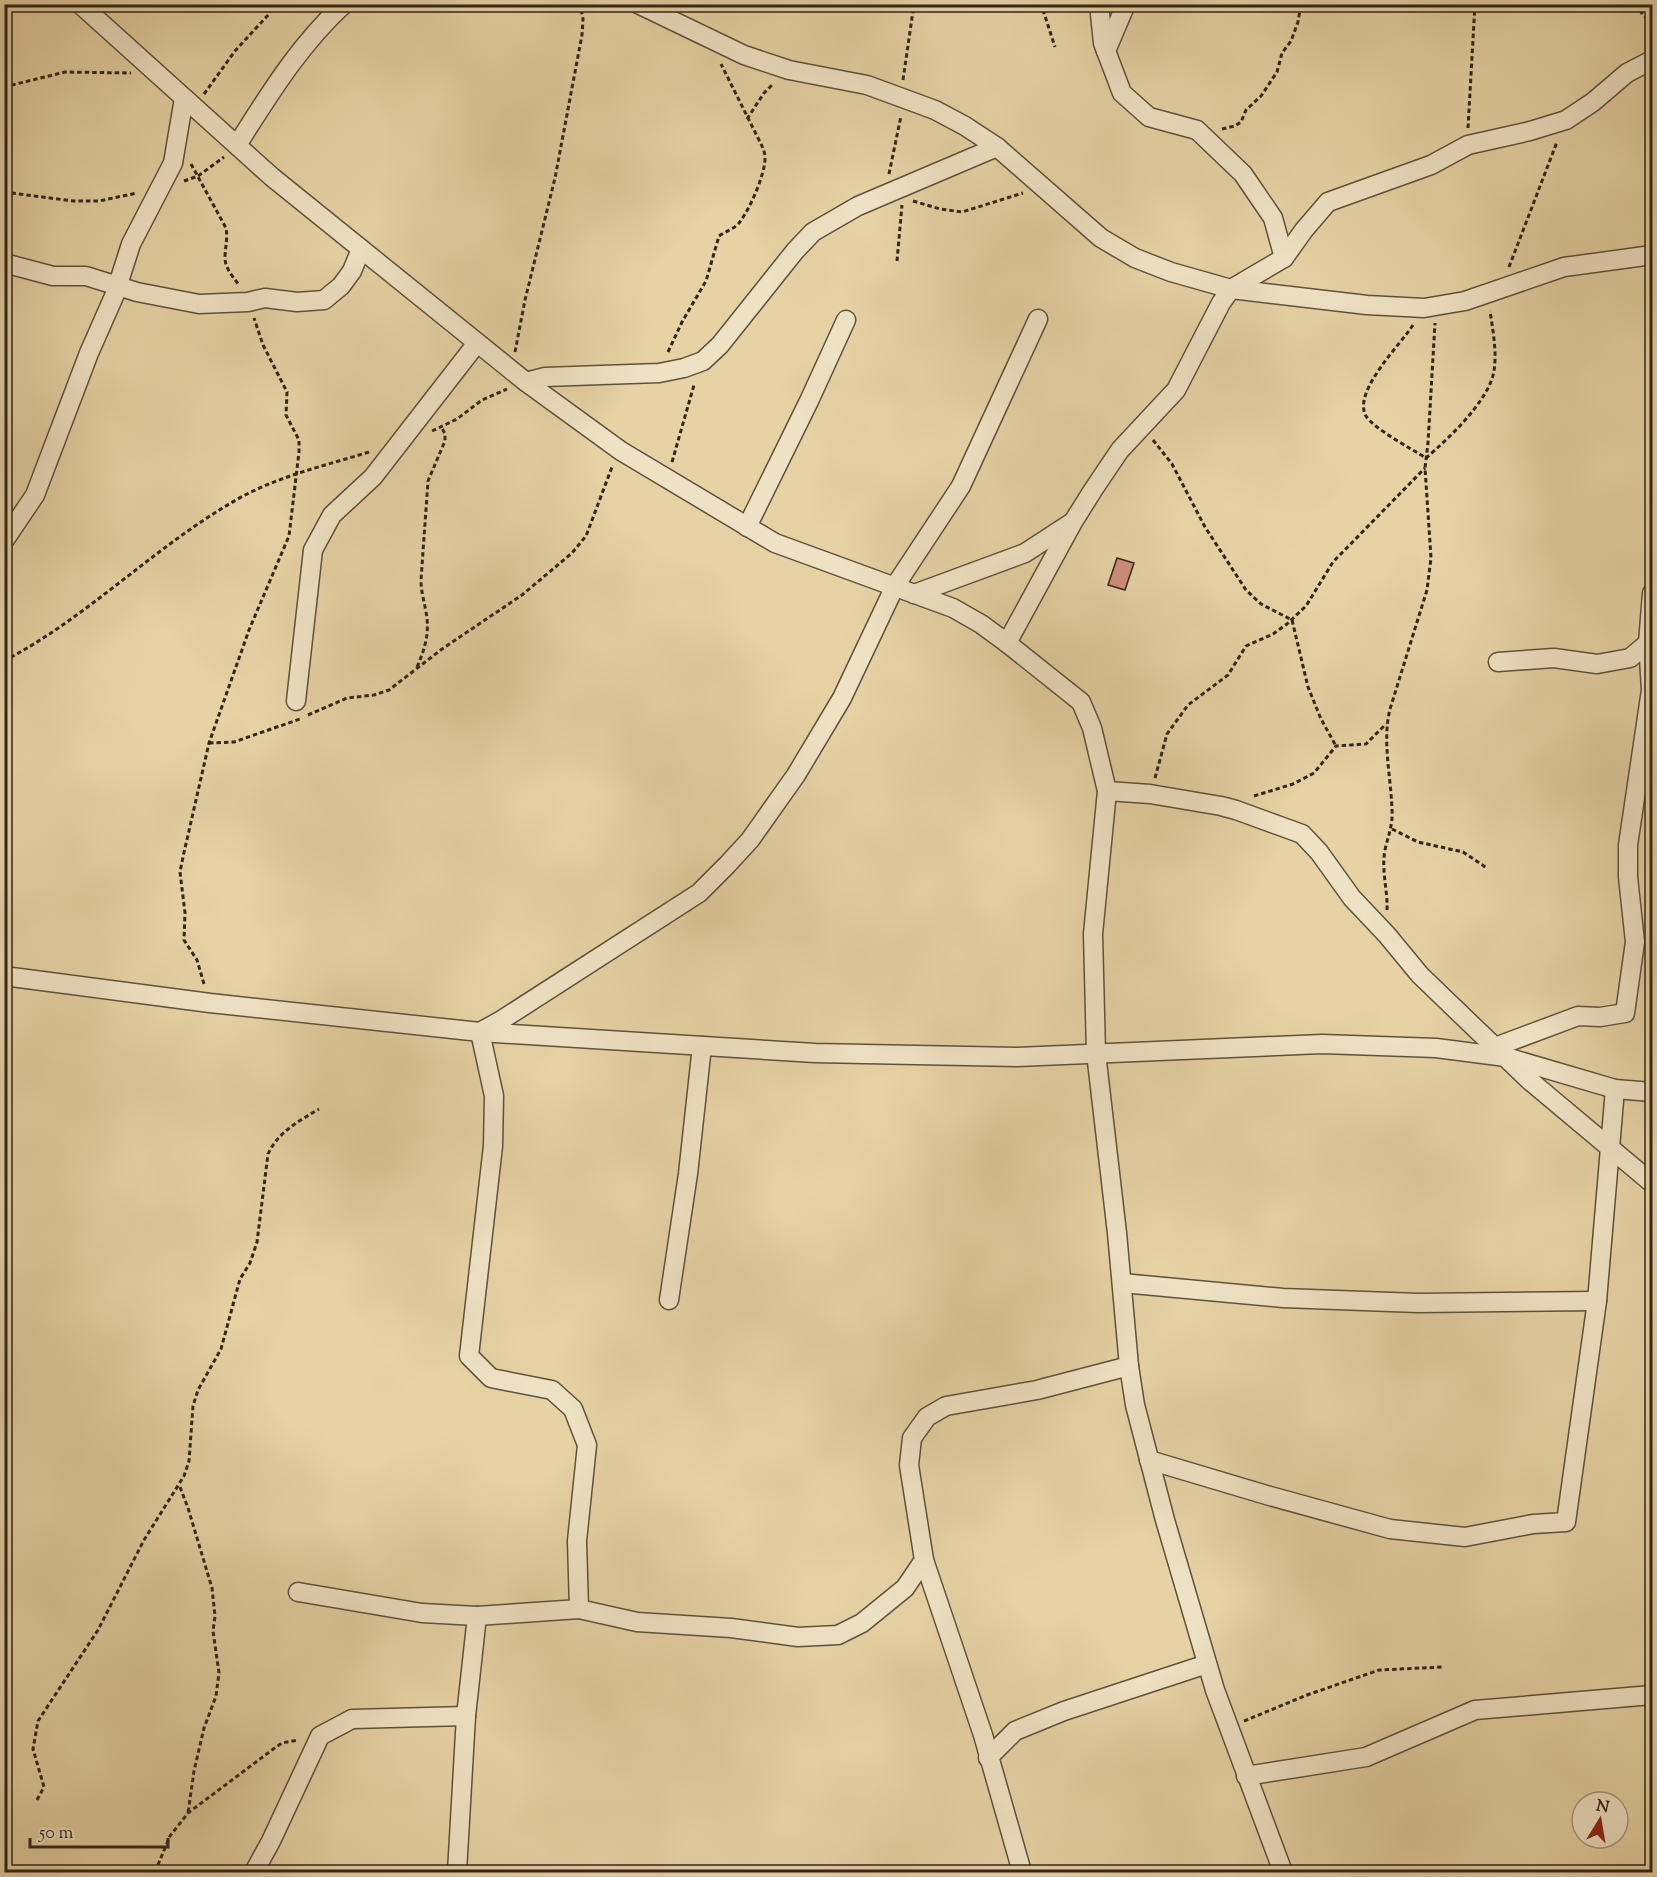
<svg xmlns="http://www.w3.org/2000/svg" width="1657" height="1877" font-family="'Sorts Mill Goudy',serif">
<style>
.building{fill:#cf8e7c;stroke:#31261a;stroke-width:1.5}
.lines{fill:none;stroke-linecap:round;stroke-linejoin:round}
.minor-casing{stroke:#5e513d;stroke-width:21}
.path{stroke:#31261a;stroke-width:3;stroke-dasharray:4.5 3;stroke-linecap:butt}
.minor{stroke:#efe2c4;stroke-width:18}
</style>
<rect width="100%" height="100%" fill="#e6d2a5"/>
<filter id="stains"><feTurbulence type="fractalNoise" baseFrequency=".00333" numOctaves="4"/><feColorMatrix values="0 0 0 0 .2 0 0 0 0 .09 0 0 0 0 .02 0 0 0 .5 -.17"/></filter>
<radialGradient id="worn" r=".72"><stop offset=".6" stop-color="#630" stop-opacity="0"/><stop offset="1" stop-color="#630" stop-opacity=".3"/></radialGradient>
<!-- building -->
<polygon class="building" points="1117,558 1134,563 1125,590 1108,585"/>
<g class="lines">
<!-- minor casing -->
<g class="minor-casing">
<g id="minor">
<polyline points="80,4 272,177 526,382 621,451 775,543 953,608 981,624 1007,643 1081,702 1092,728 1107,791 1093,934 1096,1053 1117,1233 1129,1366 1135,1405 1165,1520 1215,1690 1283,1872"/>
<polyline points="638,4 744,55 789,70 867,85 935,110 965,126 997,147 1101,238 1135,258 1171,272 1231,289 1367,305 1424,308 1465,301 1564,267 1652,255"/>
<polyline points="1099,4 1103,43 1122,93 1149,117 1197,130 1243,174 1273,218 1284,258"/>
<polyline points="1106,51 1126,4"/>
<path d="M 237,145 C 269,95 299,45 344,4"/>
<polyline points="4,263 53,276 86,276 137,292 199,304 248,302 265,298 297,302 324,300 341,286 352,271 361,249"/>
<polyline points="526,382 545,377 659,373 684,368 703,361 720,345 795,251 813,232 858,206 997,147"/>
<polyline points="747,527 809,401 846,320"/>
<polyline points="4,541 35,495 89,353 115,294 131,244 173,163 184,98"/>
<polyline points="914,594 1025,553 1071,523"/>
<polyline points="1007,643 1073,522 1093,490 1120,450 1176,390 1221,303 1231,289 1284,258 1304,230 1328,202 1431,165 1468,145 1530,131 1566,120 1593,102 1627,73 1652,60"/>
<polyline points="1498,662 1554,658 1597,664 1630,658 1648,643"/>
<polyline points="296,701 313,550 332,515 373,477 477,343"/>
<polyline points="1107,791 1150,794 1221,806 1236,810 1302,834 1319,852 1352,898 1387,935 1420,975 1529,1080 1652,1183"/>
<polyline points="4,976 210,1003 480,1032 815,1053 1017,1057 1322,1044 1436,1048 1506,1057 1615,1089 1652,1092"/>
<polyline points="480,1032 500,1021 699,893 727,865 750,840 796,775 842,698 895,586 961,486 1038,319"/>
<polyline points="1495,1047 1578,1016 1600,1017 1625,1013 1635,942 1628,877 1628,845 1651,690 1648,643 1652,593"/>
<polyline points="1122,1283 1283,1298 1418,1303 1597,1301"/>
<polyline points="669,1300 688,1174 702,1046"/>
<polyline points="1149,1460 1270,1496 1390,1529 1465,1537 1533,1524 1566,1522 1597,1301 1615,1089"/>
<polyline points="924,1560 983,1735 1022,1872"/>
<polyline points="298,1592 422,1613 477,1616"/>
<polyline points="579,1609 637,1622 731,1628 798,1637 838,1635 862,1623 905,1588 924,1560 909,1465 912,1438 927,1417 946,1406 1037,1390 1129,1366"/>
<polyline points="988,1758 1015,1731 1064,1711 1207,1664"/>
<polyline points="1246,1776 1366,1757 1475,1710 1652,1695"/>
<polyline points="254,1872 271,1841 320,1736 352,1719 466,1716 477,1616 579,1609 577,1541 587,1445 573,1409 552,1390 491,1378 469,1356 493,1146 494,1096 480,1032"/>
<polyline points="457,1872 466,1716"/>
</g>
</g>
<!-- path -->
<g class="path">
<polyline points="1038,4 1044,13 1055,47"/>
<polyline points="1636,4 1643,15 1652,22"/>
<polyline points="903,80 914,4"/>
<polyline points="4,87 65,72 131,73"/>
<polyline points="204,94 235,51 269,14 274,4"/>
<polyline points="747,119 764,93 773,84"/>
<polyline points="1468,128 1475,4"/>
<polyline points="1222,129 1235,126 1241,122 1246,110 1261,96 1277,72 1282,53 1291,41 1298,22 1301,4"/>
<path d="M 191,164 L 226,228 C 228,239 225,247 225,258 C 225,268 233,277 239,285"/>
<polyline points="889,174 901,116"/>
<polyline points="184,181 198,176 224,157"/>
<polyline points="4,192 73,201 99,201 137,193"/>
<polyline points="913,201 940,209 962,212 1023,193"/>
<polyline points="897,261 902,205"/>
<polyline points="1509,267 1557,142"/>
<path d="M 1413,325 C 1401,344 1352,392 1366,416 C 1374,429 1412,449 1426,458 C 1448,439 1489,401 1494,371 C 1497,352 1493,331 1490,311"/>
<polyline points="515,352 525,300 555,178 582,35 583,19 580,4"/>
<path d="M 668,352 L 682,322 L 706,281 L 719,236 C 726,231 734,229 739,223 C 750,209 766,173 765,156 C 764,149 761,144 758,138 L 721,64"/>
<polyline points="432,431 457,419 482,400 507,389"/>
<polyline points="1153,440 1172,464 1205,527 1246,590 1261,604 1292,620 1308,687 1321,719 1336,746"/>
<polyline points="672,462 694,385"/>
<path d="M 4,661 C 88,617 154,547 236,500 C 278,476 324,466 369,452"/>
<path d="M 417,667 C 425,649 430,632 426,612 C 424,600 421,592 421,580 L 428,481 L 445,441 L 445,434 L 442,428"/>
<polyline points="308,715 347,698 374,695 389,690 442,649 522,595 572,553 586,536 612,467"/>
<polyline points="209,743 234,742 300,719"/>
<polyline points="1155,778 1167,734 1188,705 1228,675 1246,646 1273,634 1287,624 1306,606 1333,562 1425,468"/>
<polyline points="1254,796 1293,784 1314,773 1336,746 1366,744 1386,724"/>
<polyline points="1392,829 1418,842 1463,852 1487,868"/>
<path d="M 1387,910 C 1388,891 1381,870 1385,850 C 1388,836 1393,825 1392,810 C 1391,776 1382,742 1390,709 L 1427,590 L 1431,558 L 1425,468 L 1428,443 L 1435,323"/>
<polyline points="204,984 197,960 184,940 185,913 180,872 183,857 209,743 249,630 289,536 299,452 299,440 286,415 287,392 263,345 254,318"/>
<polyline points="180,1487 188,1508 212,1588 215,1616 213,1631 219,1673 216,1696 204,1728 194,1771 188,1813"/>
<polyline points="1244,1721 1307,1695 1379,1670 1443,1667"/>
<path d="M 37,1800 L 44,1787 L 33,1749 L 38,1721 L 98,1630 L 144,1540 L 184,1476 L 189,1461 L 193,1406 L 198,1390 L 221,1349 L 240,1279 L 250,1263 L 257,1242 L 268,1154 C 278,1132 299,1121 319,1109"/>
<polyline points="155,1872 170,1836 188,1813 276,1747 282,1743 298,1740"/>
</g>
<!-- minor -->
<use href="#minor" class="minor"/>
</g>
<!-- margin -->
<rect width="1657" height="1877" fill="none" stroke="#e6d2a5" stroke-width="24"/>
<rect x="6" y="6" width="1645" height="1865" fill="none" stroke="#31261a" stroke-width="3"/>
<rect x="12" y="12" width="1633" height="1853" fill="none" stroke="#31261a" stroke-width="1.5"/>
<!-- north arrow -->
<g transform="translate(1600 1820) rotate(11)"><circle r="28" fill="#efe2c4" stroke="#a39780" stroke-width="1.5"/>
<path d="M0-4.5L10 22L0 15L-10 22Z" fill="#8f2418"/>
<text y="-9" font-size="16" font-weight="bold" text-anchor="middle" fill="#31261a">N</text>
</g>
<!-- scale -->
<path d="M30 1838v9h138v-9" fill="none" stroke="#31261a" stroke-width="3"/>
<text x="39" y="1838" font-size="18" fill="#31261a" stroke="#efe2c4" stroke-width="4.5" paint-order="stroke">50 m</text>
<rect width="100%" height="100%" filter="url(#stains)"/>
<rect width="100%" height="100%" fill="url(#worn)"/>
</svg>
